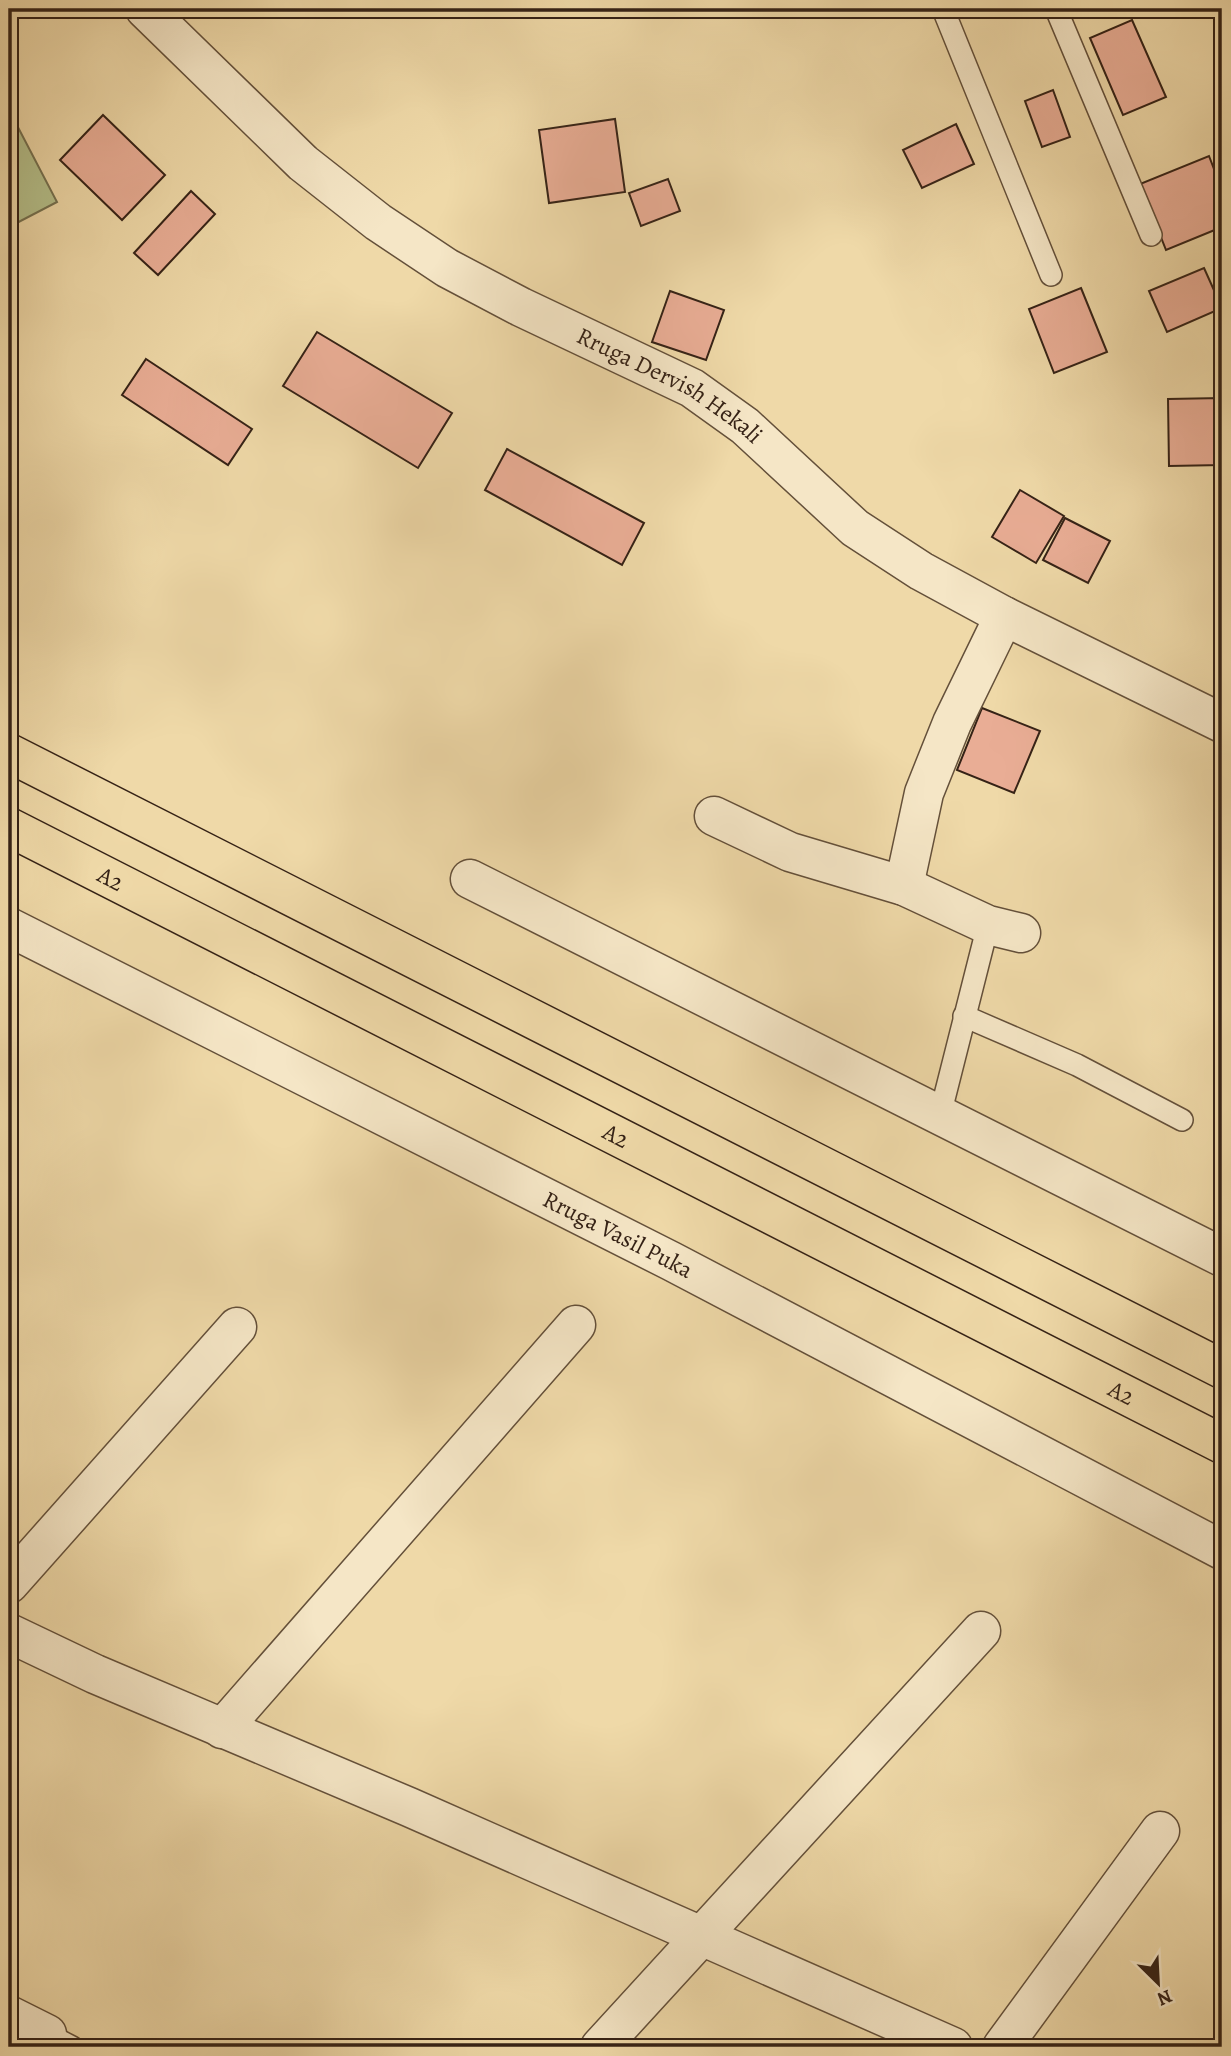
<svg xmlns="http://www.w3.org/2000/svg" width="1231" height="2056" font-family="Alegreya,serif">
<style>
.green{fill:#b5c08b;stroke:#757150;stroke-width:2}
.building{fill:#e9ad95;stroke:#352216;stroke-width:2}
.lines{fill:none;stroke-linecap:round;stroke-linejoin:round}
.lane-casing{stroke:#64503a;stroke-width:24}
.street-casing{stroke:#64503a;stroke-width:41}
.primary-casing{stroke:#352216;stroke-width:41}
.lane{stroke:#f5e6c6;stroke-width:21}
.street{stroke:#f5e6c6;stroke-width:38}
.primary{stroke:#efd9a8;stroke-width:38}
.labels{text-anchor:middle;stroke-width:5;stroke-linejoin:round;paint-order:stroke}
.street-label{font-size:24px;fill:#352216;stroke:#f5e6c6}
</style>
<rect width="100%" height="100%" fill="#efd9a8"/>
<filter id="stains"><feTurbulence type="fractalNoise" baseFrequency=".00286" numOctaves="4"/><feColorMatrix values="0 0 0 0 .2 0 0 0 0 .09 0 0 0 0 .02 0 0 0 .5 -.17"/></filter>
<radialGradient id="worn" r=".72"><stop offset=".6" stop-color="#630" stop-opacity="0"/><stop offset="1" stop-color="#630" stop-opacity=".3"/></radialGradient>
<!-- green -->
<polygon class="green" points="9,110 57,202 9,227"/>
<!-- building -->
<g class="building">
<polygon points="1132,20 1166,97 1123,115 1090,38"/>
<polygon points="1053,90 1070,137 1042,147 1025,101"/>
<polygon points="103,115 165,175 122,220 60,160"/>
<polygon points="615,119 625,192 549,203 539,130"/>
<polygon points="956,124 974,164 922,188 903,150"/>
<polygon points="1209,156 1222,190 1222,227 1166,250 1140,184"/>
<polygon points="668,179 680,211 641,226 629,193"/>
<polygon points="191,191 215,214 158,275 134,253"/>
<polygon points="1204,268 1222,308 1167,332 1149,291"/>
<polygon points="1081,288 1107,352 1054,373 1029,309"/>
<polygon points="670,291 724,310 706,360 652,342"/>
<polygon points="317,332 452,413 418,468 283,386"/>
<polygon points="146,359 252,429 228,465 122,395"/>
<polygon points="1222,398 1222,465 1169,466 1168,399"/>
<polygon points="507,449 644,523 622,565 485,490"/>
<polygon points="1020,490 1064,516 1036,563 992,537"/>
<polygon points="1065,518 1110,541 1088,583 1043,560"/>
<polygon points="982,708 1040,731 1014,793 957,770"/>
</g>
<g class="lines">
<!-- lane casing -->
<g class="lane-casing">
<g id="lane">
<polyline points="943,9 1051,275"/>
<polyline points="1056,9 1151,235"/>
<polyline points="964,1016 1077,1065 1182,1120"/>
<polyline points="940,1115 988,925"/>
<polyline points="47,2034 72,2047"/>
</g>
</g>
<!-- street casing -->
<g class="street-casing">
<g id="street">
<path id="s1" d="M 145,9 L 303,163 L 378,222 L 447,268 L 521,307 L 692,388 L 745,426 L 855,528 L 921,571 L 1004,616 L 1222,723"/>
<polyline points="714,816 790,852 904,886 988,925 1021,933"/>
<polyline points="470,879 1222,1257"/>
<polyline points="904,886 924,793 952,723 1004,616"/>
<path id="s2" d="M 9,927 L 671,1261 L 1222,1550"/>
<polyline points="9,1584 237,1327"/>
<polyline points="9,1633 95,1674 409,1807 953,2047"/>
<polyline points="222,1729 576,1325"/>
<polyline points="9,2015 47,2034"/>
<polyline points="600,2047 981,1631"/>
<polyline points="1002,2047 1160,1831"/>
</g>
</g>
<!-- primary casing -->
<g class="primary-casing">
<g id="primary">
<polyline points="9,753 1222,1369"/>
<path id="s3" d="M 9,827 L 1222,1444"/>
</g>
</g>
<!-- lane -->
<use href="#lane" class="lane"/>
<!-- street -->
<use href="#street" class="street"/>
<!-- primary -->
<use href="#primary" class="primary"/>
</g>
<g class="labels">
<!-- street labels -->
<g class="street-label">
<text dy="8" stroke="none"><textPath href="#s1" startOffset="651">Rruga Dervish Hekali</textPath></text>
<text dy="8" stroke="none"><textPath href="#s3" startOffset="114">A2</textPath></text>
<text dy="8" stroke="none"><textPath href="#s3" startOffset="681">A2</textPath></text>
<text dy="8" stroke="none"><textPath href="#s2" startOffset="682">Rruga Vasil Puka</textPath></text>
<text dy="8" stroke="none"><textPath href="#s3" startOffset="1248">A2</textPath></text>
</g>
</g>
<!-- margin -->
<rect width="1231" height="2056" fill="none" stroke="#efd9a8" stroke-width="35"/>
<rect x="10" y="10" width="1210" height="2035" fill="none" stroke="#352216" stroke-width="3.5"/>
<rect x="18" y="18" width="1196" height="2021" fill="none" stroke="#352216" stroke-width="2"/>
<!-- north arrow -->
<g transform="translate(1158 1983) rotate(156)" stroke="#f5e6c6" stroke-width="5" paint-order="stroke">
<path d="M0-5L12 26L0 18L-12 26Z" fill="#352216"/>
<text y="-10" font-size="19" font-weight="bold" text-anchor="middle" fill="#352216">N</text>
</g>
<rect width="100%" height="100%" filter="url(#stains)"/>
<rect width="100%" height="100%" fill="url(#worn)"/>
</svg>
